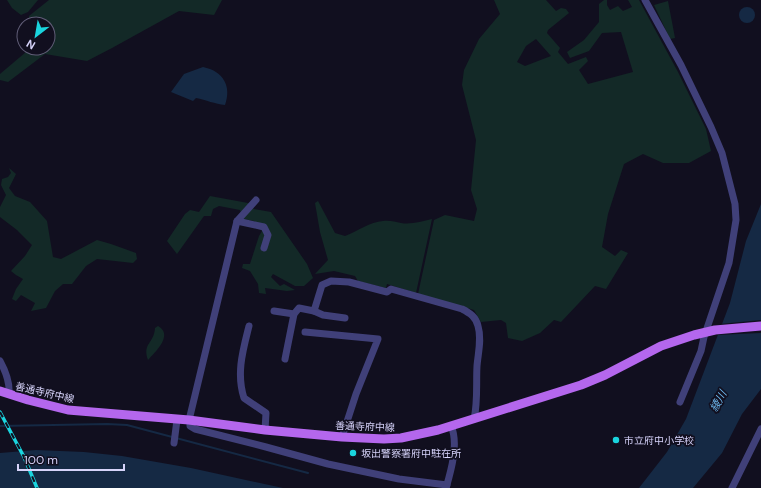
<svg xmlns="http://www.w3.org/2000/svg" width="761" height="488" font-family="'DM Sans','Noto Sans JP',sans-serif">
<style>
.green{fill:#132927;fill-rule:evenodd}
.water{fill:#152944}
.pier{fill:#110f1f}
.lines{fill:none;stroke-linecap:round;stroke-linejoin:round}
.stream{stroke:#152944;stroke-width:2}
.minor{stroke:#404079;stroke-width:7}
.major{stroke:#b467ed;stroke-width:9}
.rail-casing{stroke:#1ad4de;stroke-width:3.5}
.rail{stroke:#110f1f;stroke-width:2;stroke-dasharray:6;stroke-linecap:butt}
.poi-dot{fill:#1ad4de;stroke:#110f1f;stroke-width:1.5}
.labels{text-anchor:middle;stroke-width:3.5;stroke-linejoin:round;paint-order:stroke}
.street-label{font-size:10px;fill:#d6d3fa;stroke:#110f1f}
.poi-label{font-size:10px;fill:#d6d3fa;stroke:#110f1f;text-anchor:start}
.water-label{font-size:11px;font-style:italic;fill:#6db8ee;stroke:#110f1f}
</style>
<rect width="100%" height="100%" fill="#110f1f"/>
<!-- green -->
<g class="green">
<polygon points="7,0 38,0 28,12 21,15 12,8"/>
<polygon points="49,0 222,0 214,15 179,11 112,48 87,61 45,54 8,82 0,80 0,74 26,52 27,48 48,48 48,24 29,24 29,16"/>
<path d="M 494,0 L 546,0 L 556,11 L 561,8 L 566,9 L 569,13 L 548,30 L 547,33 L 560,48 L 558,52 L 568,64 L 586,57 L 588,61 L 579,70 L 588,84 L 633,72 L 621,32 L 602,33 L 589,51 L 570,58 L 567,52 L 584,40 L 599,22 L 599,4 L 604,0 L 607,0 L 607,5 L 610,10 L 618,6 L 623,11 L 632,7 L 628,0 L 639,0 L 678,72 L 706,129 L 711,151 L 689,163 L 663,163 L 643,154 L 624,164 L 608,214 L 602,247 L 615,256 L 621,250 L 628,253 L 606,289 L 595,286 L 561,322 L 554,320 L 540,333 L 522,341 L 508,338 L 506,323 L 501,320 L 481,322 L 474,310 L 418,294 L 434,220 L 445,215 L 474,221 L 477,209 L 471,190 L 476,140 L 462,85 L 464,70 L 479,39 L 500,14 ZM 536,39 L 551,56 L 525,66 L 517,62 L 526,46 Z"/>
<polygon points="668,1 675,38 670,39 654,5"/>
<polygon points="9,168 16,174 9,188 15,196 30,202 47,221 53,257 61,259 97,240 111,244 136,253 137,259 133,263 97,259 86,266 72,284 63,284 55,291 46,308 31,311 35,303 21,295 16,301 12,299 16,289 23,279 16,275 11,271 25,256 32,245 17,230 0,217 0,207 6,195 1,185 2,179 8,177 11,173"/>
<polygon points="210,196 248,203 254,209 271,212 307,264 313,278 304,286 295,286 273,274 271,277 280,286 284,284 295,290 287,291 265,288 266,294 259,293 258,284 250,271 242,268 243,264 250,264 259,236 262,231 254,221 243,219 240,210 219,206 213,209 211,216 204,216 177,254 167,241 185,214 190,210 199,212"/>
<path d="M 318,201 L 335,233 L 345,236 C 358,231 370,222 383,221 C 390,220 395,222 401,223 C 411,225 422,221 432,219 L 416,293 L 387,284 L 386,288 L 358,281 L 355,276 L 334,271 L 315,274 L 328,260 L 320,232 L 315,203 Z"/>
<path d="M 158,326 C 174,335 155,352 148,360 C 142,343 154,344 155,328 Z"/>
</g>
<!-- water -->
<g class="water">
<circle cx="747" cy="15" r="8"/>
<path d="M 203,67 C 223,71 232,86 225,105 C 215,104 206,100 196,98 L 193,101 L 171,92 L 184,74 Z"/>
<polygon points="761,204 761,389 742,414 722,453 693,488 639,488 667,452 686,419 730,303 746,241"/>
<polygon points="36,450 84,452 122,456 191,468 283,488 0,488 0,453"/>
</g>
<!-- pier -->
<polygon class="pier" points="761,320 761,333 716,335 720,324"/>
<g class="lines">
<!-- stream -->
<polyline class="stream" points="0,426 107,424 127,425 308,473"/>
<!-- minor -->
<g class="minor">
<polyline points="645,0 681,65 711,127 722,153 735,204 736,220 729,263 704,337 701,351 680,402"/>
<polyline points="256,200 237,221 190,416 190,426 195,429 266,447 328,464 399,479 447,485"/>
<polyline points="237,221 264,227 268,235 264,248"/>
<polyline points="274,311 294,314"/>
<polyline points="314,311 323,315 345,318"/>
<path d="M 249,326 C 243,350 236,373 244,398 L 266,413 L 265,430"/>
<polyline points="305,332 378,339 356,394 342,437"/>
<path d="M 285,359 L 294,314 L 299,308 L 314,311 L 322,285 L 331,281 L 349,282 L 387,292 L 391,289 L 462,309 C 470,313 476,317 478,326 C 482,339 478,353 477,366 C 476,384 478,402 474,419"/>
<path d="M 0,361 C 6,372 10,382 9,394"/>
<polyline points="174,443 177,420"/>
<path d="M 446,488 C 451,471 459,443 451,426"/>
<polyline points="732,488 761,429"/>
</g>
<!-- major -->
<polyline class="major" points="0,391 28,400 68,410 189,420 265,430 342,437 384,439 401,438 438,430 581,385 605,375 661,346 694,335 715,330 761,326"/>
<!-- rail casing -->
<g class="rail-casing">
<polyline id="rail" points="0,412 24,457 37,488"/>
</g>
<!-- rail -->
<use href="#rail" class="rail"/>
</g>
<!-- markers -->
<g class="poi-dot">
<circle cx="616" cy="440" r="4"/>
<circle cx="353" cy="453" r="4"/>
</g>
<g class="labels">
<!-- street labels -->
<g class="street-label">
<text transform="translate(45 392) rotate(13)" y="4">善通寺府中線</text>
<text transform="translate(365 426) rotate(2)" y="4">善通寺府中線</text>
</g>
<!-- poi labels -->
<g class="poi-label">
<text x="624" y="444">市立府中小学校</text>
<text x="361" y="457">坂出警察署府中駐在所</text>
</g>
<!-- water labels -->
<g class="water-label">
<text transform="translate(718 401) rotate(-61)" y="4">綾川</text>
</g>
</g>
<!-- north arrow -->
<g transform="translate(36 36) rotate(211)"><circle r="19" fill="#110f1f" stroke="#605d77"/>
<path d="M0-3L7 15L0 10L-7 15Z" fill="#1ad4de"/>
<text y="-6" font-size="11" font-weight="bold" text-anchor="middle" fill="#d6d3fa">N</text>
</g>
<!-- scale -->
<path d="M18 464v6h106v-6" fill="none" stroke="#d6d3fa" stroke-width="2"/>
<text x="24" y="464" font-size="12" fill="#d6d3fa" stroke="#110f1f" stroke-width="3" paint-order="stroke">100 m</text>
</svg>
